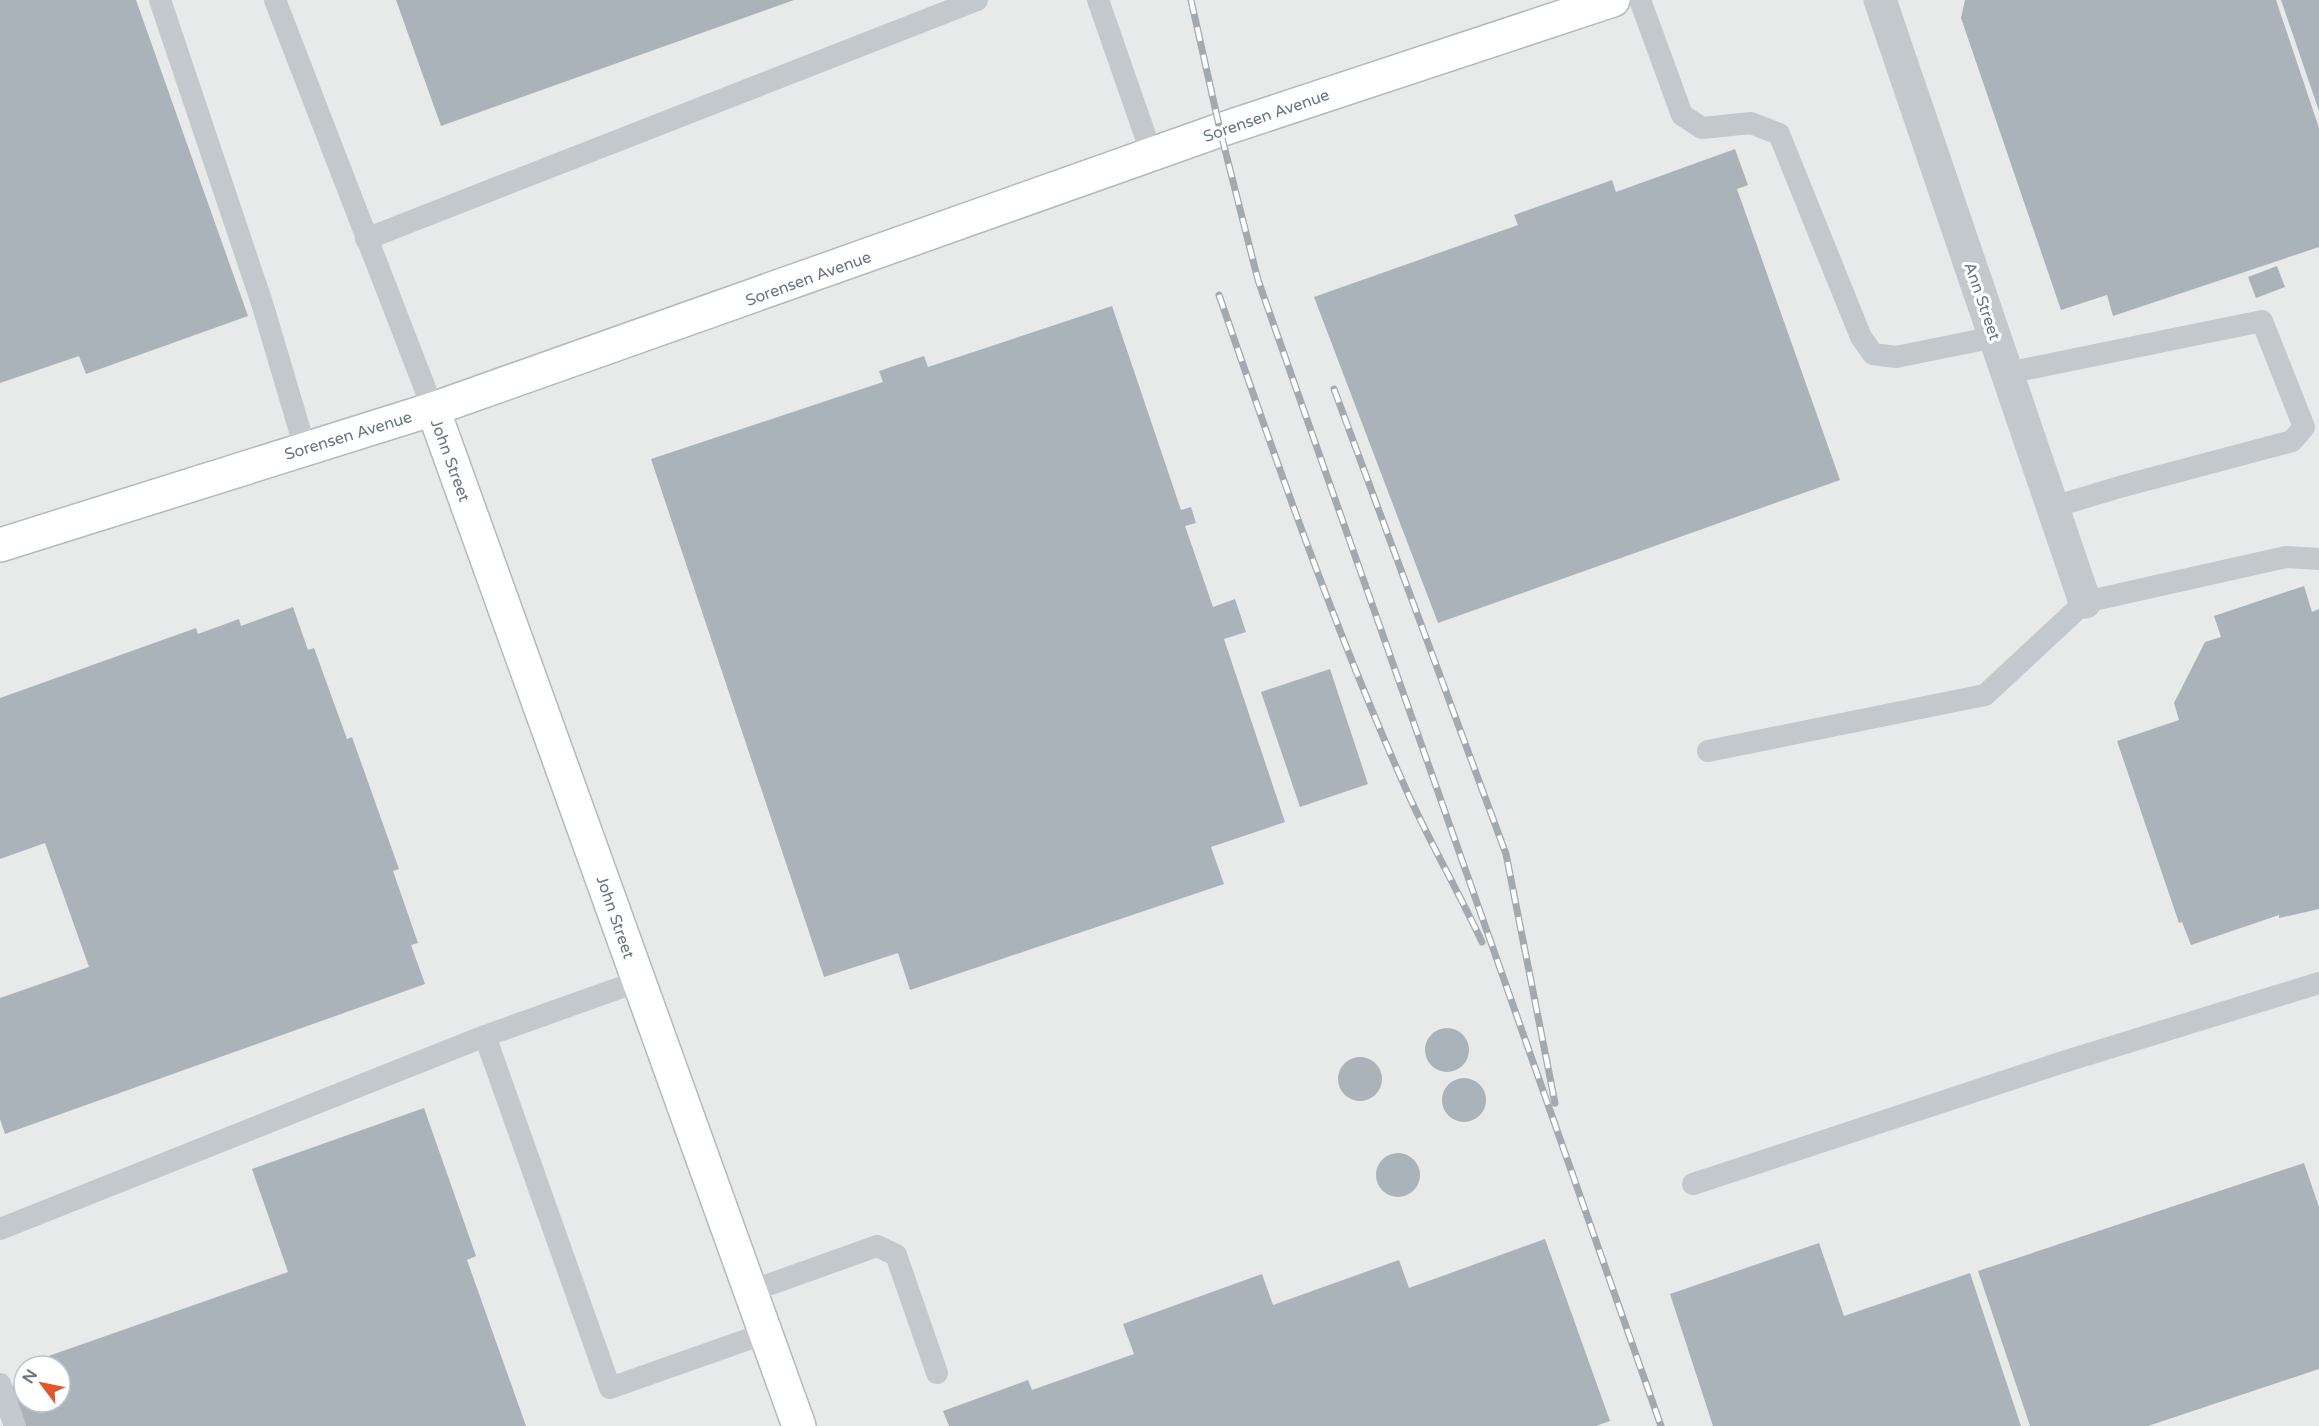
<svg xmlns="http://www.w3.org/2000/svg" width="2319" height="1426" font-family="'Varela Round',sans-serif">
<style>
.built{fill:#e8e9e9;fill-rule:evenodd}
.building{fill:#aab3b9}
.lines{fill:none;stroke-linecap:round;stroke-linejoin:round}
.secondary-casing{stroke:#b3babf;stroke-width:36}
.lane{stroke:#c3c8cc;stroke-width:22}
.street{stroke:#c3c8cc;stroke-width:33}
.secondary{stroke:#fff;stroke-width:33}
.rail-casing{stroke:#a2aab0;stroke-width:7}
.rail{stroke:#fff;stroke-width:4.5;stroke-dasharray:14;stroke-linecap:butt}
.labels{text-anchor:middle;stroke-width:6;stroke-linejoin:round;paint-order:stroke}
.street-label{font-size:16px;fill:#657683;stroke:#fff}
</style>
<rect width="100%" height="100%" fill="#fafaf8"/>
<!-- built -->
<path class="built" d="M 0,0 L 2319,0 L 2319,1426 L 0,1426 ZM 24,1366 L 60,1366 L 60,1402 L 24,1402 Z"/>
<!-- building -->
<g class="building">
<polygon points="0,0 136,0 248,316 86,374 79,356 0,383"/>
<polygon points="396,0 794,0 441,126"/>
<polygon points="1965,0 2276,0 2319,128 2319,247 2113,316 2107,295 2061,310 1961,18"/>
<polygon points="2281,0 2319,0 2319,111"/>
<polygon points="1735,149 1748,185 1737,189 1840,480 1438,623 1314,297 1518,225 1514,215 1612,180 1616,192"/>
<polygon points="2277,266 2285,287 2256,298 2248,277"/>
<polygon points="1112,306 1181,510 1191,507 1196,523 1185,526 1213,607 1235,599 1246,632 1224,639 1285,822 1211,847 1224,884 910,990 898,953 824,977 651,459 883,382 879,371 924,356 928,367"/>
<polygon points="2304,586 2312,612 2319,609 2319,909 2279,918 2279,915 2191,945 2182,922 2179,923 2117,741 2179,720 2174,703 2205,642 2221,637 2214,616"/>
<polygon points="293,607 308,650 314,648 347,739 352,737 399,869 393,871 418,943 411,945 425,984 5,1134 0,1119 0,998 89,967 45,843 0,859 0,698 196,628 198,634 239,619 241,626"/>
<polygon points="1330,669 1368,784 1300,807 1261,692"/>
<circle cx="1447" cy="1050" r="22"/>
<circle cx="1360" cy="1079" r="22"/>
<circle cx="1464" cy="1100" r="22"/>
<polygon points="424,1108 476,1256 467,1260 526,1426 21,1426 8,1388 24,1382 24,1402 60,1402 60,1366 43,1366 40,1359 288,1272 252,1169"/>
<circle cx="1398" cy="1175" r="22"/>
<polygon points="2304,1163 2319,1207 2319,1369 2148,1426 2030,1426 1978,1271"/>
<polygon points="1545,1239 1610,1421 1596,1426 949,1426 943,1411 1028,1380 1032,1390 1134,1354 1123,1324 1262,1274 1273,1305 1399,1260 1409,1288"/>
<polygon points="1819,1243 1844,1316 1970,1273 2021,1426 1713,1426 1670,1294"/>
</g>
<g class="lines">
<!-- secondary casing -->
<g class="secondary-casing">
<g id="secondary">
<polyline points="433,409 799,1426"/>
<polyline points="0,545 433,409 1220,130 1613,0"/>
</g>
</g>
<!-- lane -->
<g class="lane">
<polyline points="160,0 262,303 305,448"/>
<polyline points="275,0 433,409"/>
<polyline points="1098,0 1152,155"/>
<polyline points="1640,0 1682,115 1702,128 1751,123 1779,134 1861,337 1873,354 1896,357 1995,337"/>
<polyline points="366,239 977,0"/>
<polyline points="2007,373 2262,321 2304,427 2292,441 2123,486 2053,507"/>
<polyline points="1708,751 1985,695 2085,602 2286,557 2319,559"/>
<polyline points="639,981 485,1036 610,1388 766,1333"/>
<polyline points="1693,1184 2060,1063 2319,983"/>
<polyline points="0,1229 485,1036"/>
<polyline points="751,1291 877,1246 896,1255 937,1373"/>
<polyline points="0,1384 15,1426"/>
</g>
<!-- street -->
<polyline class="street" points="1880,0 2085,602"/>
<!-- secondary -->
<use href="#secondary" class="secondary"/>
<!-- rail casing -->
<g class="rail-casing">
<g id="rail">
<polyline points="1191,0 1220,130 1258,280 1661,1426"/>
<path d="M 1219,295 C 1277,464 1336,633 1409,796 C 1432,846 1459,893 1482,942"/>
<polyline points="1334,389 1506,854 1555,1103"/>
</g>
</g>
<!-- rail -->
<use href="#rail" class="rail"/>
</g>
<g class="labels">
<!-- street labels -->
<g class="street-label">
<text transform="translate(1266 115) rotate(-19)" y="6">Sorensen Avenue</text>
<text transform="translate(808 278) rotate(-20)" y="6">Sorensen Avenue</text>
<text transform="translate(1983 301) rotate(71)" y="6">Ann Street</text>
<text transform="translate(348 435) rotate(-17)" y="6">Sorensen Avenue</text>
<text transform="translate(451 460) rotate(70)" y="6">John Street</text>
<text transform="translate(616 917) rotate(71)" y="6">John Street</text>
</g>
</g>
<!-- north arrow -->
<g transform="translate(42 1384) rotate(302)"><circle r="28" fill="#ffffff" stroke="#c1c8cd" stroke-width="1.5"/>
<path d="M0-4.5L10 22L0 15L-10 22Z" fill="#e4572e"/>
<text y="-9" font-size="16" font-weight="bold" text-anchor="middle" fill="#657683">N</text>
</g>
</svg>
